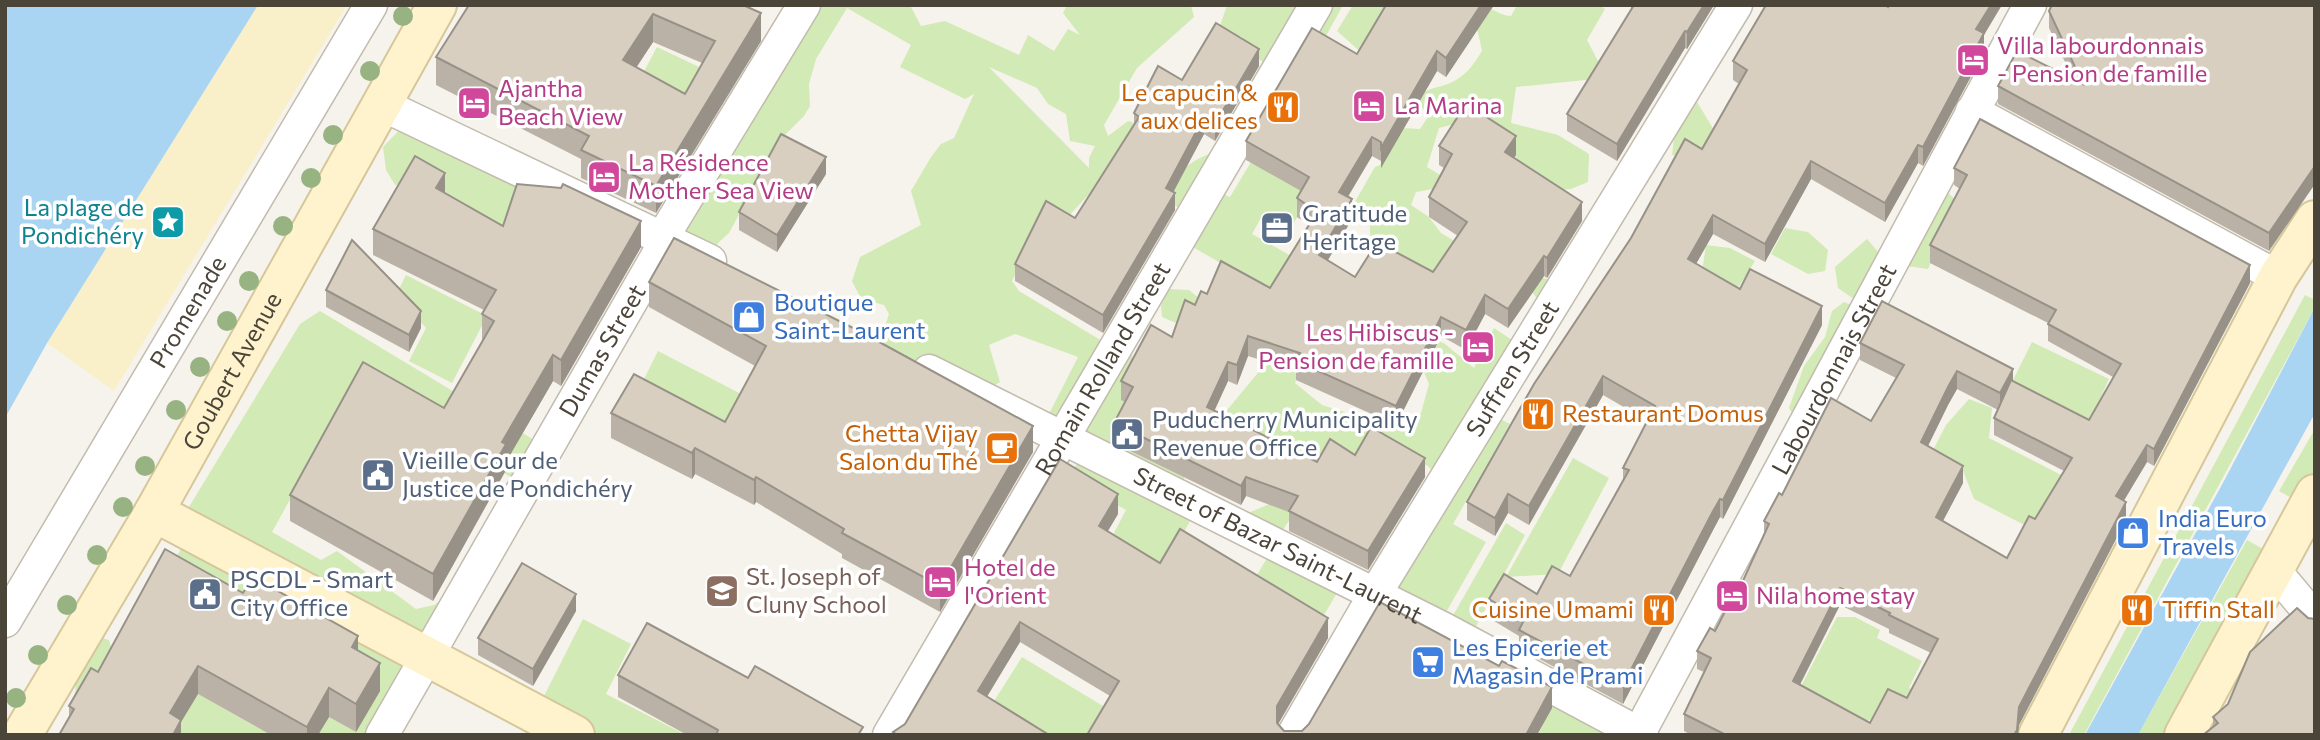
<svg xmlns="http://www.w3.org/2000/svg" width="2320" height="740" font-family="Commissioner,sans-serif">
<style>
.green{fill:#d2eab5;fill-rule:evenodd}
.sand{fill:#f9efc9}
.water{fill:#a9d4f2}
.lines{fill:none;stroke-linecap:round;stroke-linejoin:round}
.street-casing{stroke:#c2bbae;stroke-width:35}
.secondary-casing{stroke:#d6c79b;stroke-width:42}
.street{stroke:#fff;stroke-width:32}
.secondary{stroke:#fff3cd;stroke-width:38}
.tree{fill:#97b381}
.wall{fill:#bab2a6;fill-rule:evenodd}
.shaded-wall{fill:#979187}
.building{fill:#d8cfc1;stroke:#979187;stroke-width:2;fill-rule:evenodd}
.labels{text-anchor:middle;stroke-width:7;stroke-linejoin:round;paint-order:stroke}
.hotel-label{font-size:24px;fill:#b23c85;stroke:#fff;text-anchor:start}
.food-label{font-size:24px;fill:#c56008;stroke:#fff;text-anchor:end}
.culture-label{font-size:24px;fill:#0d838f;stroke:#fff;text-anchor:end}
.service-label{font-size:24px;fill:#4e5e75;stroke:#fff;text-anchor:start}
.shop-label{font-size:24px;fill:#366cbe;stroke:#fff;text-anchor:start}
.street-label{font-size:24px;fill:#4b4439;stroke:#fff}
.education-label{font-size:24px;fill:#785e54;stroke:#fff;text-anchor:start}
</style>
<rect width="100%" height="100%" fill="#f6f3ec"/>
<!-- green -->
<g class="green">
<path d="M 804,5 L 910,5 L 921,26 L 945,21 L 1019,55 L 1028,35 L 1054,51 L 1068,29 L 1080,35 L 1063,13 L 1067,5 L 1191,5 L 1194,17 L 1137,68 L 1104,125 L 1108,136 L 1128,121 L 1141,125 L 1101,181 L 1066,219 L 1038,228 L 1012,281 L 1019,291 L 1107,344 L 1058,428 L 1049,414 L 1078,357 L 1015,334 L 989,345 L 1000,382 L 983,392 L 879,344 L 889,314 L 884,305 L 861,299 L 852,281 L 860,257 L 921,225 L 911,191 L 931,157 L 941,144 L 954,138 L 974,94 L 965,99 L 900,67 L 911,45 L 847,8 L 816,59 L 809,84 L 810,106 L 804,116 L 778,142 L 729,233 L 718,243 L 711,261 L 613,241 L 504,229 L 410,182 L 395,185 L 386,170 L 383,147 L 411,118 L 666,239 ZM 989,67 L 1037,88 L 1048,104 L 1066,114 L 1070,141 L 1095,146 L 1089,158 L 1089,168 Z"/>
<polygon points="1227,5 1286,5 1312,11 1316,5 1343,5 1326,36 1307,40 1278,71 1255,57 1242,37 1219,29"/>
<polygon points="1353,5 1390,5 1363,54 1337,31"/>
<path d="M 1472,5 C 1494,5 1495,15 1511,16 L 1517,5 L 1600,5 L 1605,9 L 1587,40 L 1599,63 L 1595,79 L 1516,87 L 1511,123 L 1558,135 L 1589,154 L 1588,182 L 1571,189 L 1544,192 C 1523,164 1503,139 1474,119 L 1439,128 L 1427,167 L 1442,176 L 1433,189 L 1416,192 L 1411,205 L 1429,217 L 1441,233 L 1463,246 L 1549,280 L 1559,269 L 1548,312 L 1527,286 L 1465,257 L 1442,258 L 1430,282 L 1393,251 L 1371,243 L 1369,217 L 1352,207 L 1375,167 L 1384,163 L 1401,128 L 1420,129 L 1428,117 L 1416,99 C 1431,85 1434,90 1450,83 C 1465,77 1474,64 1482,51 Z"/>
<polygon points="657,47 712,73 687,127 641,77"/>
<polygon points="1697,102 1714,130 1703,159 1672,155 1677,113"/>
<path d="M 1209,154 L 1219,163 L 1187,213 L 1163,198 C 1174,176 1186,163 1209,154 Z"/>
<polygon points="1251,162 1310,195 1289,231 1262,216 1252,234 1293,257 1329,300 1228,279 1235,265 1231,269 1191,246 1221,193 1230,197"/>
<polygon points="1938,184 1957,201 1928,269 1899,265"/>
<polygon points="1785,228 1808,232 1828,250 1825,271 1808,274 1771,254"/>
<polygon points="1867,239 1884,259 1861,304 1838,288 1835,267"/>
<polygon points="1706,245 1730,248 1755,261 1732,297 1702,272"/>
<polygon points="406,275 487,316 452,383 409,361 426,328 396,295"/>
<polygon points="1167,289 1189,290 1206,304 1176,323 1162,317 1161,306"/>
<polygon points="2305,295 2315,300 2315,307 2084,735 2069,735"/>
<polygon points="1844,302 1861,309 1799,426 1789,408 1804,366 1825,337 1832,311"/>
<polygon points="320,311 549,449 527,487 363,388 318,449 272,532 321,560 337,551 416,609 434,605 447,597 372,735 318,735 329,717 356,732 165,577 187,538 175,530 300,324"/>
<polygon points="1389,313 1445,344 1474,368 1494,328 1518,344 1436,475 1428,466 1389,448 1309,491 1280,534 1248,513 1272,503 1218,421 1285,340 1308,349 1295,383 1322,405 1397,428 1421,413 1429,384 1424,372 1372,344"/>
<polygon points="2032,342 2109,379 2087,427 2012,382"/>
<polygon points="658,351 743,395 721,437 637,393"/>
<polygon points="1132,354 1135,375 1113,442 1157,462 1186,459 1183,489 1074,439"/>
<polygon points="1969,399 1992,408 1989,438 2063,476 2034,530 1974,499 1963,471 1931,454 1946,425"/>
<polygon points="1491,414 1510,424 1453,524 1486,542 1445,614 1395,586"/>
<polygon points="2315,429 2315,481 2302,504 2279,491"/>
<polygon points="1082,454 1193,516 1159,575 1107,546 1126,510 1069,478"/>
<polygon points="1573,458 1609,478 1558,574 1506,577"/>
<polygon points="1506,523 1525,535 1473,632 1451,619"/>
<polygon points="2247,540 2279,558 2180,735 2138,735"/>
<polygon points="1273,548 1340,588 1315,630 1248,590"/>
<polygon points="1837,617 1855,617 1880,630 1877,638 1922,661 1909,688 1933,701 1924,718 1883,697 1871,719 1861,724 1798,692"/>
<polygon points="583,619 631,644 606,694 686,735 600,735 540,704"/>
<polygon points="94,636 109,640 112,650 193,702 198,694 271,735 158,735 75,699 76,677"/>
<polygon points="1022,657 1108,709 1093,735 1031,735 989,709"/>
<polygon points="1552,706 1608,735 1538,735"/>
</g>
<!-- sand -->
<polygon class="sand" points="258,5 347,5 114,391 47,343"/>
<!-- water -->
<g class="water">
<polygon points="5,5 258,5 47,343 5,418"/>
<polygon points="2315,307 2315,413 2138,735 2085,735 2224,481"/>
</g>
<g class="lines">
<!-- street casing -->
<g class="street-casing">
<g id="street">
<polyline points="383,105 710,261"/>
<polyline points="1972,111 2278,277"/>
<path id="s1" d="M 929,371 L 1444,629 L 1642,735"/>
<polyline points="2274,570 2315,619"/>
<path id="s2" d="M 5,621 L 371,5"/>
<path id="s3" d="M 382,735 L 667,239 L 667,230 L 804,5"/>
<path id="s4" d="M 889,735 L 1316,5"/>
<path id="s5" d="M 1293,735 L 1375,594 L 1736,5"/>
<path id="s6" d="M 1638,735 L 2030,5"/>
</g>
</g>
<!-- secondary casing -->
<g class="secondary-casing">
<g id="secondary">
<polyline points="154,512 575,735"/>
<path id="s7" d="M 22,735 L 154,512 L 437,5"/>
<polyline points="2038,735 2278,277 2315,220"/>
<polyline points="2184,735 2315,494"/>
</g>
</g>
<!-- street -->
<use href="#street" class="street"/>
<!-- secondary -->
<use href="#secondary" class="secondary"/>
</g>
<!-- trees -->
<g class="tree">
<circle cx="403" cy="16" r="10"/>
<circle cx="370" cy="71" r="10"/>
<circle cx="333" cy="135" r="10"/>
<circle cx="311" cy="178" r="10"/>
<circle cx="283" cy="226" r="10"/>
<circle cx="249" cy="281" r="10"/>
<circle cx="227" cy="321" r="10"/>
<circle cx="200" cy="367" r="10"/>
<circle cx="176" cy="410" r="10"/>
<circle cx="145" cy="466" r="10"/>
<circle cx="123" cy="507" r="10"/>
<circle cx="97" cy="555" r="10"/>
<circle cx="67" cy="605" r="10"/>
<circle cx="38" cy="655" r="10"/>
<circle cx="16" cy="698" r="10"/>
</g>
<!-- wall -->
<g class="wall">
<path d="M 469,5 L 743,5 L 761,41 L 656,213 L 581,178 L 581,159 L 436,85 L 436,57 ZM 653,42 L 702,63 L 685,94 L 636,67 Z"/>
<polygon points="1386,5 1494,5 1446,77 1437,71 1381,168 1381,161 1372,156 1348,197 1352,219 1328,260 1355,277 1433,272 1458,236 1429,217 1429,197 1444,168 1439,165 1439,146 1516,155 1514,158 1582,221 1547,278 1544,276 1508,328 1485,314 1466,350 1441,336 1396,425 1296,380 1296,371 1248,356 1237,385 1228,381 1214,411 1317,462 1355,455 1425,477 1368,570 1289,531 1289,512 1246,496 1241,505 1114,443 1114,423 1125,402 1121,400 1121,381 1172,337 1195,305 1207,294 1270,288 1309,225 1297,217 1297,198 1301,191 1246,160 1246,141 1357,54"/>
<polygon points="1631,5 1714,5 1687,49 1685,48 1617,161 1567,131 1567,114 1631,10"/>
<polygon points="2315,5 2269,251 1998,104 1998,86 2073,79 2049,28 2049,11"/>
<polygon points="1888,7 1984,35 1984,52 1923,166 1918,163 1885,222 1811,179 1765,262 1713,234 1696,264 1740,289 1822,325 1723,519 1720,517 1712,532 1623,704 1519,648 1519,636 1489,618 1489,599 1537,594 1570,576 1623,480 1623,468 1648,421 1603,395 1529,525 1508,513 1495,536 1467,520 1467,502 1702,149 1739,84 1733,80 1733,61"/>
<polygon points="1259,66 1215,141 1204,134 1173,192 1175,210 1103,333 1015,281 1015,264 1075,218 1134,125 1134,113 1182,80"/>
<path d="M 1954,168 L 2250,283 L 2154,466 L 2147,462 L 2123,501 L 2126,520 L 2019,725 L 2018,735 L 1691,735 L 1684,731 L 1684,714 L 1704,672 L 1697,669 L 1697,651 L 1715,631 L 1736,596 L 1764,533 L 1764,521 L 1782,495 L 1871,421 L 1896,378 L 1860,360 L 1860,343 L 2013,381 L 2089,420 L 2113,377 L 2048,341 L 2048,323 L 1930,263 L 1930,245 L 1960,189 L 1954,185 ZM 1957,389 L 1998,410 L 1994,418 L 1994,435 L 2064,471 L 2035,519 L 2007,558 L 1943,521 L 1963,483 L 1928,446 L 1948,405 ZM 1840,605 L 1889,629 L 1889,633 L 1931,653 L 1907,698 L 1870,723 L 1800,685 Z"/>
<polygon points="826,174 777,252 739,230 739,212"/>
<polygon points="445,193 503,226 641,247 561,386 553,381 506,462 506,470 433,601 290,521 290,495 444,408 483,340 482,340 482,314 484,310 373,255 373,229"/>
<polygon points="649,282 1033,452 940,612 842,558 842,554 756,502 754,505 695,474 692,479 611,438 611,413 725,422 755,366 649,307"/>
<polygon points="326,290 421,328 409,352 326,307"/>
<polygon points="1118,514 1107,532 1160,563 1328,638 1278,724 1284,731 1302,731 1552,708 1537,735 1087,735 1110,696 1020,642 987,697 1049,735 893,735 893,732 905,724"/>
<polygon points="576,611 533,686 478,655 478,638"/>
<polygon points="2308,618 2315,735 2213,726 2213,717 2228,704"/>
<polygon points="358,650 380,691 356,732 329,717 318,735 271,735 198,694 181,722 181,735 69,718 69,706 98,672"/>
<polygon points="618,675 748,678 863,735 687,735 618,697"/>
</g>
<!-- shaded-wall -->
<g class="shaded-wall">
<polygon points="1481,5 1494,5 1446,77 1446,58"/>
<polygon points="1704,5 1714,5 1687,49 1687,32"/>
<polygon points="1991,5 2002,5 1984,35 1984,52 1923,166 1923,147 1976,29"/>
<polygon points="761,13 761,41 656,213 656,186"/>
<polygon points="653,14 653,42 623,88 623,60"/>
<polygon points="1685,31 1685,48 1617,161 1617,144"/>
<polygon points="1259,49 1259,66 1215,141 1215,124"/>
<polygon points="1437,51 1437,71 1381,168 1381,148"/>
<polygon points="1204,117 1204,134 1166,206 1166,188"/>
<polygon points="1516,136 1516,155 1505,171 1505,152"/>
<polygon points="1372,137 1372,156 1339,211 1339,192"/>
<polygon points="1918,145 1918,163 1885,222 1885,203"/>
<polygon points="826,157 826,174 777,252 777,235"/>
<polygon points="1811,161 1811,179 1765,262 1765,244"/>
<polygon points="2315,166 2315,184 2269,251 2269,233"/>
<polygon points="445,173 445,199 436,188"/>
<polygon points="1175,193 1175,210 1103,333 1103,315"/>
<polygon points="1352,199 1352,219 1319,275 1319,255"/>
<polygon points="1582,202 1582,221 1547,278 1547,258"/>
<polygon points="1713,215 1713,234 1688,278 1688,259"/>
<polygon points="641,221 641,247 561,386 561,360"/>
<polygon points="1544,256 1544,276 1508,328 1508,309"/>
<polygon points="2250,265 2250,283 2154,466 2154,449"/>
<polygon points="1485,295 1485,314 1466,350 1466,330"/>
<polygon points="1822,306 1822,325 1723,519 1723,500"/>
<polygon points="421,311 421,328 409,352 409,335"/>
<polygon points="1441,317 1441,336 1396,425 1396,406"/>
<polygon points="1248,336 1248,356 1237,385 1237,365"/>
<polygon points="553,355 553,381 506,462 506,470 433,601 433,574 502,442"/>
<polygon points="1228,362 1228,381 1207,427 1207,407"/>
<polygon points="2013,369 2013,387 2000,411 2000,393"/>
<polygon points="1957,371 1957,389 1948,405 1921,460 1921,442 1948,387"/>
<polygon points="1603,376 1603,395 1529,525 1529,506"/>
<polygon points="1033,426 1033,452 940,612 940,586"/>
<polygon points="2147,445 2147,462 2116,514 2116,496"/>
<polygon points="695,448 695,474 692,479 692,453"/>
<polygon points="1425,458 1425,477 1368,570 1368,551"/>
<polygon points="1963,466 1963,483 1936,534 1936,517"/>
<polygon points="756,477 756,502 754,505 754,480"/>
<polygon points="1246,477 1246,496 1241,505 1241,486"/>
<polygon points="1118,494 1118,514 1099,546 1099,526"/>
<polygon points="1508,494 1508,513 1495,536 1495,518"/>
<polygon points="1720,499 1720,517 1712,532 1623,704 1623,685 1712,513"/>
<polygon points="2126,502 2126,520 2019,725 2018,735 2014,735 2019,707"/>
<polygon points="1840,588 1840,605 1793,698 1793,681"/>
<polygon points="576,594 576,611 533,686 533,669"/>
<polygon points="1328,618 1328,638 1277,726 1277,706"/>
<polygon points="1020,622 1020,642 978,711 978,691"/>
<polygon points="358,636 358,664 352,647"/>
<polygon points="380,663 380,691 356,732 356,704"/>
<polygon points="198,666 198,694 181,722 181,735 170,735 170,713"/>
<polygon points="1552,687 1552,708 1537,735 1526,735"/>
<polygon points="329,688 329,717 318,735 307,735 307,727"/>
</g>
<!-- building -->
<g class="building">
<path d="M 469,5 L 743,5 L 761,13 L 656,186 L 581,150 L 589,136 L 436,57 ZM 653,14 L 715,41 L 685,94 L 623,60 Z"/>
<polygon points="1386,5 1481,5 1446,58 1437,51 1381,148 1381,142 1372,137 1339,192 1352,199 1319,255 1355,277 1377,242 1433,272 1467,222 1429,197 1452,154 1439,146 1466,104 1516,136 1505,152 1582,202 1547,258 1544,256 1508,309 1485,295 1466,330 1441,317 1396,406 1296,361 1300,353 1248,336 1237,365 1228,362 1207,407 1317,462 1330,439 1355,455 1371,427 1425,458 1368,551 1289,511 1298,496 1246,477 1241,486 1114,423 1133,387 1121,381 1151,325 1172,337 1185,300 1195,305 1201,291 1207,294 1221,261 1270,288 1317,212 1297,198 1309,177 1246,141 1312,28 1357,54"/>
<polygon points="1634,5 1704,5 1687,32 1685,31 1617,144 1567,114"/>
<polygon points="1766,5 1885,5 1888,7 1889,5 1991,5 1976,29 1984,33 1923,147 1918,145 1885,203 1811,161 1765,244 1713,215 1688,259 1740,289 1750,269 1822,306 1723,500 1720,499 1712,513 1623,685 1519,630 1524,620 1489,599 1504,574 1537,594 1552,566 1570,576 1629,470 1623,468 1655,406 1603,376 1529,506 1508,494 1495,518 1467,502 1534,384 1631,238 1685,139 1702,149 1747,70 1733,61"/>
<polygon points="2052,5 2315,5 2315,166 2269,233 1998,86 2017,51 2083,84 2049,11"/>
<polygon points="1216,23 1259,49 1215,124 1204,117 1166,188 1175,193 1103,315 1015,264 1046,201 1075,218 1139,117 1134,113 1158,66 1182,80"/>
<path d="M 1980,119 L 2250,265 L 2154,449 L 2147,445 L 2116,496 L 2126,502 L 2019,707 L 2017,730 L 2014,735 L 1726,735 L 1684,714 L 1711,658 L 1697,651 L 1710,628 L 1715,631 L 1734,594 L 1736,596 L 1769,524 L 1764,521 L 1779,493 L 1782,495 L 1831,398 L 1871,421 L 1904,365 L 1860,343 L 1882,301 L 2013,369 L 2000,393 L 1957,371 L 1948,387 L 1921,442 L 1963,466 L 1936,517 L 2007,558 L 2029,516 L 2035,519 L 2072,458 L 1994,418 L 2011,380 L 2089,420 L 2121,364 L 2048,324 L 2056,310 L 1930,245 L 1967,175 L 1954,168 ZM 1840,588 L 1890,613 L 1889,615 L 1938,639 L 1907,698 L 1888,689 L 1870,723 L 1793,681 Z"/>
<polygon points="781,134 826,157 777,235 739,212"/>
<polygon points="415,156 445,173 436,188 503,226 517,184 561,188 563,184 641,221 561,360 553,355 502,442 506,444 433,574 290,495 363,362 444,408 494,321 482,314 496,290 373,229"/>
<polygon points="674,238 861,332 1033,426 940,586 842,533 844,529 756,477 754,480 695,448 692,453 611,413 634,374 725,422 766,346 649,282"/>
<polygon points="352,240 421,311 409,335 326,290"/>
<polygon points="1060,459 1118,494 1099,526 1160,563 1180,529 1328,618 1277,706 1277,723 1284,731 1302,731 1309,724 1380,602 1499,666 1502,661 1552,687 1526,735 1087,735 1119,681 1020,622 978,691 1049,735 897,735 893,732 905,724"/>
<polygon points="165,549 243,593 253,577 358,636 352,647 380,663 356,704 329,688 307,727 198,666 170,713 181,720 173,735 59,735 74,709 69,706 91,668 98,672"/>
<polygon points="522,563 576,594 533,669 478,638"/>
<polygon points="2297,608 2308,618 2315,619 2315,735 2203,735 2218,723 2213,717 2228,704 2250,652"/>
<polygon points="647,623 748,678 755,666 863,727 858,735 716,735 718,730 618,675"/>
</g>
<!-- icons -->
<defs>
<g id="hotel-square" transform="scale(1.75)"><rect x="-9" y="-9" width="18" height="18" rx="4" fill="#d1479c" stroke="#fff"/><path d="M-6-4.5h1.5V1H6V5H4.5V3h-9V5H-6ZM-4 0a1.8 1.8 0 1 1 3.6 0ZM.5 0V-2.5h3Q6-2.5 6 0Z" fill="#fff"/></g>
<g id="restaurant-square" transform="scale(1.75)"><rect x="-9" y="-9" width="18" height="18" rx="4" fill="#e8710a" stroke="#fff"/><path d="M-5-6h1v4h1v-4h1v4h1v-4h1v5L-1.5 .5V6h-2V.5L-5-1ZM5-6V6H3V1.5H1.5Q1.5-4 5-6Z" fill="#fff"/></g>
<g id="sight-square" transform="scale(1.75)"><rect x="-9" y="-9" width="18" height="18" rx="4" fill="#0f9aa8" stroke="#fff"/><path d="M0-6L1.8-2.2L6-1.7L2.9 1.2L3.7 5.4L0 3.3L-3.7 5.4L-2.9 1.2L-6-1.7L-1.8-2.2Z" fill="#fff"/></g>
<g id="office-square" transform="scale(1.75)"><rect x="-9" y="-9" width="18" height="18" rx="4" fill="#5c6f8a" stroke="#fff"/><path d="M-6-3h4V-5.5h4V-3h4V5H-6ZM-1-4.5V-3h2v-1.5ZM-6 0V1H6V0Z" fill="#fff"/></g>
<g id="shop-square" transform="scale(1.75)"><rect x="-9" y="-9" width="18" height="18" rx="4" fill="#3f7fe0" stroke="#fff"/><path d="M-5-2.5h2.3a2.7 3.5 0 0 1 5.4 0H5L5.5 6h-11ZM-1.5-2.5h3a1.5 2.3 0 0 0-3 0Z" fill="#fff"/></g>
<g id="civic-square" transform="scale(1.75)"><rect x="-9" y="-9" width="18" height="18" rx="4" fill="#5c6f8a" stroke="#fff"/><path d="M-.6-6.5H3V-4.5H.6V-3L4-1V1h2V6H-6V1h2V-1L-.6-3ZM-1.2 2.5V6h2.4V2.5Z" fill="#fff"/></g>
<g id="cafe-square" transform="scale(1.75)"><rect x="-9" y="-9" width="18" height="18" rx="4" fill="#e8710a" stroke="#fff"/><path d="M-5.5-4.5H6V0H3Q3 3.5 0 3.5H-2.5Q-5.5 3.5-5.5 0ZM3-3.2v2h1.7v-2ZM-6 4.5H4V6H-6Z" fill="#fff"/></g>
<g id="school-square" transform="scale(1.75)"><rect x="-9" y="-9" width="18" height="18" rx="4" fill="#8d6e63" stroke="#fff"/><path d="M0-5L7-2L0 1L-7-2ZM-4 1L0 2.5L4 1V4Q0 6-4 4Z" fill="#fff"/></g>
<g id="supermarket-square" transform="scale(1.75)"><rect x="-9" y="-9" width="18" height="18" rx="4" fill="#3f7fe0" stroke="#fff"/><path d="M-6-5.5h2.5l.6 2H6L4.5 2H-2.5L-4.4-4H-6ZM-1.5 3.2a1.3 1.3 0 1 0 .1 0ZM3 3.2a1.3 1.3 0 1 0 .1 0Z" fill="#fff"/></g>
</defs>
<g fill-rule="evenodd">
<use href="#hotel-square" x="1973" y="60"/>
<use href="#hotel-square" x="474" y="103"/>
<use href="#hotel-square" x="1369" y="106"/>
<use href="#restaurant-square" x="1283" y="107"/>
<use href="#hotel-square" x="604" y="177"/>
<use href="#sight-square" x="168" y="222"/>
<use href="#office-square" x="1277" y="228"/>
<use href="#shop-square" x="749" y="317"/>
<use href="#hotel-square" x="1478" y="347"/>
<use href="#restaurant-square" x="1538" y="414"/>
<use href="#civic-square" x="1127" y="434"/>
<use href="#cafe-square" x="1002" y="448"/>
<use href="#civic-square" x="378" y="475"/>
<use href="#shop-square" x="2133" y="533"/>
<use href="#hotel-square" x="940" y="582"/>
<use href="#school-square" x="722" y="591"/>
<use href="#civic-square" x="205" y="594"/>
<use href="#hotel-square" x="1732" y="596"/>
<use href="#restaurant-square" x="1659" y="610"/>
<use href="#restaurant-square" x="2137" y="610"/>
<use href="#supermarket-square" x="1428" y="662"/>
</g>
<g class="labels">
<!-- hotel labels -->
<g class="hotel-label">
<text x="1997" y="54">Villa labourdonnais<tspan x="1997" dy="28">- Pension de famille</tspan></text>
<text x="498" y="97">Ajantha<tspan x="498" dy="28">Beach View</tspan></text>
<text x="1394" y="114">La Marina</text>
<text x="628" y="171">La Résidence<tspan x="628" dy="28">Mother Sea View</tspan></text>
<text x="1454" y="341" text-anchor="end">Les Hibiscus -<tspan x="1454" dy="28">Pension de famille</tspan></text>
<text x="964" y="576">Hotel de<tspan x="964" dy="28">l'Orient</tspan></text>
<text x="1756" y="604">Nila home stay</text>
</g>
<!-- food labels -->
<g class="food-label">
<text x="1258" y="101">Le capucin &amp;<tspan x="1258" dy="28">aux delices</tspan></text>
<text x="1562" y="422" text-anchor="start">Restaurant Domus</text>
<text x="978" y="442">Chetta Vijay<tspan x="978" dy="28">Salon du Thé</tspan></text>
<text x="1634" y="618">Cuisine Umami</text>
<text x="2162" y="618" text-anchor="start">Tiffin Stall</text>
</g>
<!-- culture labels -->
<g class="culture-label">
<text x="144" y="216">La plage de<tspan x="144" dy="28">Pondichéry</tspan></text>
</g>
<!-- service labels -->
<g class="service-label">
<text x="1302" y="222">Gratitude<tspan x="1302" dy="28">Heritage</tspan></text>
<text x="1152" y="428">Puducherry Municipality<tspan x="1152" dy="28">Revenue Office</tspan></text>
<text x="402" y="469">Vieille Cour de<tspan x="402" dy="28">Justice de Pondichéry</tspan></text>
<text x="230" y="588">PSCDL - Smart<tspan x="230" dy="28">City Office</tspan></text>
</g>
<!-- shop labels -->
<g class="shop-label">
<text x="774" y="311">Boutique<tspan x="774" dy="28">Saint-Laurent</tspan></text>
<text x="2158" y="527">India Euro<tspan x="2158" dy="28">Travels</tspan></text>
<text x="1452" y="656">Les Epicerie et<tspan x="1452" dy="28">Magasin de Prami</tspan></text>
</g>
<!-- street labels -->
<g class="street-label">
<text dy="8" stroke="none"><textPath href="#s2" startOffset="359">Promenade</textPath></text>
<text dy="8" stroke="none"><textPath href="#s3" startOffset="443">Dumas Street</textPath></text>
<text dy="8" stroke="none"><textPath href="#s5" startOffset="427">Suffren Street</textPath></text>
<text dy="8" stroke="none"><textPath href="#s6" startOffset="415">Labourdonnais Street</textPath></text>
<text dy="8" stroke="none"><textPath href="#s7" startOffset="420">Goubert Avenue</textPath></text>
<text dy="8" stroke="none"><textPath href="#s4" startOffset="424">Romain Rolland Street</textPath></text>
<text dy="8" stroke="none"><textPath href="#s1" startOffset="390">Street of Bazar Saint-Laurent</textPath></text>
</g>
<!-- education labels -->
<g class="education-label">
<text x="746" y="585">St. Joseph of<tspan x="746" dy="28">Cluny School</tspan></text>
</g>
</g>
<!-- border -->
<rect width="2320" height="740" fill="none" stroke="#4b4439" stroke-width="14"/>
</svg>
